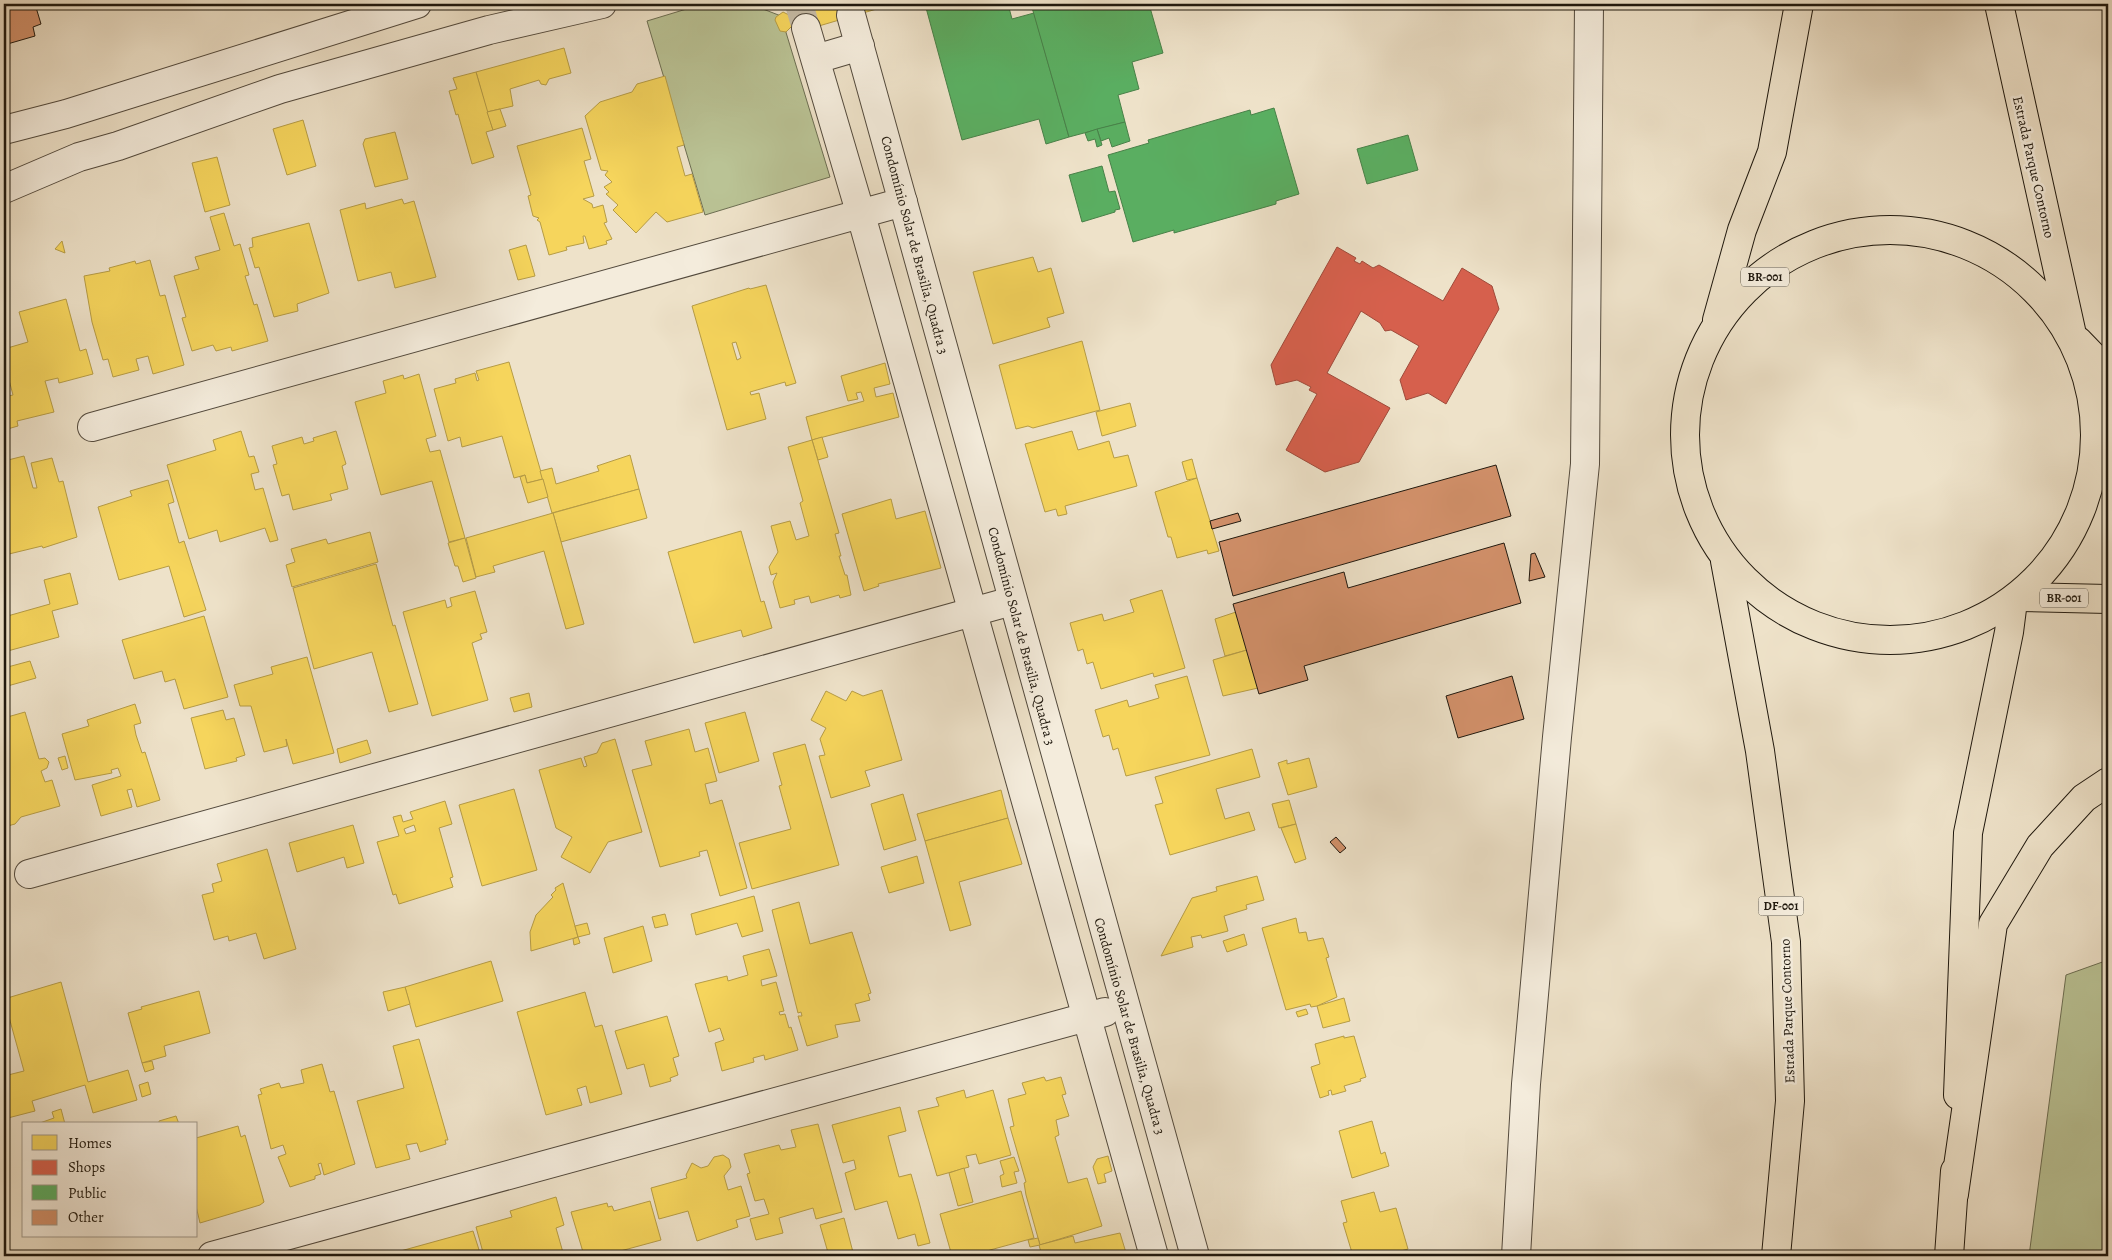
<svg xmlns="http://www.w3.org/2000/svg" width="2112" height="1260" font-family="Alegreya,serif">
<style>
.green{fill:#bac395;stroke:#6c6e52}
.homes{fill:#f6d55c;stroke:#b69c45;fill-rule:evenodd}
.shops{fill:#d6604d;stroke:#9f4a3a}
.public{fill:#5aae61;stroke:#488148}
.building{fill:#d3916b;stroke:#1f180e}
.lines{fill:none;stroke-linecap:round;stroke-linejoin:round}
.minor-tunnel{stroke:#c5baa4;stroke-width:28;stroke-dasharray:28 14;stroke-linecap:butt}
.minor-casing{stroke:#534a3d;stroke-width:30}
.major-casing{stroke:#1f180e;stroke-width:30}
.highway-casing{stroke:#1f180e;stroke-width:30}
.minor{stroke:#f4ecdc;stroke-width:28}
.major{stroke:#eee2c9;stroke-width:28}
.highway{stroke:#eee2c9;stroke-width:28}
.labels{text-anchor:middle;stroke-width:5;stroke-linejoin:round;paint-order:stroke}
.shield{fill:#f4ecdc;stroke:#5f584c;stroke-width:1}
.shield-label{font-size:12px;font-weight:bold;fill:#1f180e}
.street-label{font-size:14px;fill:#1f180e;stroke:#f4ecdc}
</style>
<rect width="100%" height="100%" fill="#eee2c9"/>
<filter id="stains"><feTurbulence type="fractalNoise" baseFrequency=".004" numOctaves="4"/><feColorMatrix values="0 0 0 0 .2 0 0 0 0 .09 0 0 0 0 .02 0 0 0 .5 -.17"/></filter>
<radialGradient id="worn" r=".72"><stop offset=".6" stop-color="#630" stop-opacity="0"/><stop offset="1" stop-color="#630" stop-opacity=".3"/></radialGradient>
<!-- green -->
<g class="green">
<polygon points="703,4 750,4 781,16 830,177 705,215 647,21"/>
<polygon points="2108,960 2108,1256 2029,1256 2066,975"/>
</g>
<!-- homes -->
<g class="homes">
<polygon points="798,4 879,4 880,8 795,33 792,26 786,32 780,31 775,20 776,17 783,12 789,15 787,7"/>
<polygon points="564,48 571,73 549,79 546,85 541,84 539,80 510,89 513,106 487,112 476,72"/>
<polygon points="476,72 493,130 486,132 494,157 472,164 458,114 456,115 449,91 457,89 453,78"/>
<polygon points="665,76 684,145 677,147 685,176 692,174 703,212 667,222 656,212 636,233 613,210 618,205 606,194 609,192 604,187 612,182 605,175 608,171 601,170 585,116 600,102 632,92 637,84"/>
<polygon points="500,109 506,126 493,130 487,112"/>
<polygon points="303,120 316,166 287,175 273,129"/>
<polygon points="582,128 591,159 584,161 594,196 583,199 592,204 593,208 603,205 607,222 604,223 612,239 606,241 607,244 589,249 585,236 583,236 584,243 566,247 567,250 549,255 540,222 537,220 539,218 533,216 528,196 531,195 517,146"/>
<polygon points="395,132 408,179 375,187 363,144 365,139"/>
<polygon points="217,157 230,205 205,212 192,163"/>
<polygon points="402,199 404,204 414,201 436,277 395,288 391,272 358,281 340,210 365,203 366,209"/>
<polygon points="224,213 234,246 240,244 249,275 245,276 254,305 257,304 268,341 232,351 231,347 216,351 213,345 192,351 182,318 186,317 174,276 199,269 195,257 220,250 210,217"/>
<polygon points="309,223 329,293 297,304 298,311 274,317 259,267 255,268 249,248 253,247 252,238"/>
<polygon points="62,241 65,253 55,249"/>
<polygon points="526,245 535,276 518,280 509,250"/>
<polygon points="1033,257 1038,272 1051,268 1064,313 1047,318 1050,327 993,344 973,272"/>
<polygon points="150,260 160,296 165,295 184,365 153,374 148,356 136,359 139,370 113,377 108,359 103,360 92,322 84,276 110,271 109,268 135,261 136,264"/>
<path d="M 766,285 L 796,383 L 786,386 L 785,382 L 750,392 L 751,395 L 759,393 L 766,419 L 727,430 L 692,306 L 749,288 L 750,289 ZM 736,342 L 741,358 L 737,360 L 732,343 Z"/>
<polygon points="66,299 80,351 86,349 93,374 59,383 58,378 45,381 54,412 17,421 18,426 4,430 4,397 13,395 4,361 4,349 28,342 19,312"/>
<polygon points="1082,341 1100,410 1033,428 1028,426 1016,429 999,365"/>
<polygon points="509,362 543,479 527,483 525,475 514,478 502,436 462,447 460,437 448,441 434,389 456,383 455,379 475,373 477,381 479,380 476,371"/>
<polygon points="885,363 890,384 874,388 876,397 893,393 899,417 812,440 806,417 864,401 861,392 856,393 858,399 848,401 841,376"/>
<polygon points="419,374 436,436 426,439 430,452 440,450 465,538 449,542 432,481 381,495 355,402 386,393 383,381 403,375 404,379"/>
<polygon points="1130,403 1136,426 1102,436 1096,412"/>
<polygon points="241,431 249,457 254,456 259,472 251,474 255,490 263,488 278,540 270,542 265,528 220,542 217,530 189,539 167,465 216,450 213,440"/>
<polygon points="336,431 346,464 342,466 348,489 330,494 332,500 293,510 289,494 282,496 273,465 277,464 272,446 302,437 304,444 314,441 313,438"/>
<polygon points="1072,431 1078,450 1109,441 1114,458 1128,455 1137,486 1065,506 1067,514 1058,516 1056,509 1045,512 1025,444"/>
<polygon points="822,437 828,457 818,460 812,440"/>
<polygon points="812,440 839,533 835,534 841,556 839,556 845,575 847,575 851,595 840,598 839,595 811,603 809,596 794,600 795,604 780,608 773,582 777,573 771,575 769,567 778,552 771,526 790,521 796,540 809,536 800,503 803,501 788,447"/>
<polygon points="630,455 639,489 552,513 540,471 552,468 556,484 599,471 597,466"/>
<polygon points="24,456 33,488 37,488 31,463 52,458 59,482 63,481 77,537 43,548 42,546 9,554 4,551 4,461"/>
<polygon points="1192,459 1197,478 1187,480 1182,462"/>
<polygon points="525,475 527,483 543,479 548,497 528,503 520,477"/>
<polygon points="1197,478 1219,551 1208,554 1207,550 1177,558 1171,537 1168,537 1155,492"/>
<polygon points="168,480 174,502 168,504 179,543 184,541 206,610 184,617 169,566 119,580 98,507 132,496 130,491"/>
<polygon points="639,489 647,518 561,542 553,513"/>
<polygon points="891,499 896,519 925,511 941,568 878,584 879,586 864,591 842,514"/>
<polygon points="553,513 584,624 566,629 544,551 493,566 495,572 476,577 466,538"/>
<polygon points="741,531 761,602 764,601 772,628 743,637 741,630 694,643 668,552"/>
<polygon points="370,532 378,562 292,587 286,565 295,562 291,549 326,539 328,544"/>
<polygon points="465,538 476,578 463,582 458,566 455,566 448,543"/>
<polygon points="376,564 393,626 395,625 418,704 389,712 372,652 314,669 293,588"/>
<polygon points="70,573 78,604 52,611 59,637 4,652 4,617 50,604 44,580"/>
<polygon points="1162,590 1185,668 1154,677 1153,673 1101,689 1093,662 1087,664 1083,649 1078,651 1070,623 1102,614 1104,621 1134,612 1130,600"/>
<polygon points="475,591 487,632 480,634 482,639 472,643 488,700 432,716 403,612 445,600 447,608 452,606 450,598"/>
<polygon points="1236,612 1247,650 1225,656 1215,619"/>
<polygon points="204,616 228,697 184,709 175,679 165,682 162,671 134,679 122,640"/>
<polygon points="1247,650 1258,688 1223,696 1213,660"/>
<polygon points="307,657 334,753 293,764 286,739 287,746 264,752 251,706 240,706 234,685 273,674 271,667"/>
<polygon points="30,661 36,678 4,687 4,668"/>
<polygon points="1187,676 1210,755 1126,776 1118,748 1113,750 1109,735 1103,737 1095,710 1127,700 1129,707 1159,698 1155,685"/>
<polygon points="882,690 902,760 865,771 870,786 831,798 819,756 825,755 820,739 826,728 811,720 826,691 846,701 852,691 863,696"/>
<polygon points="529,693 532,707 514,712 510,698"/>
<polygon points="135,704 141,723 134,725 136,735 142,753 145,752 160,800 137,807 132,789 127,790 132,807 101,816 92,785 121,776 118,768 111,770 112,773 75,780 62,734 89,726 87,720"/>
<polygon points="223,710 226,720 234,718 245,755 236,758 237,761 205,769 191,718"/>
<polygon points="25,712 39,759 45,758 49,762 47,768 41,771 45,782 52,780 60,806 21,817 15,824 4,827 4,718"/>
<polygon points="745,712 759,761 719,773 705,723"/>
<polygon points="689,729 695,752 708,748 717,781 705,784 710,804 722,800 747,888 720,896 707,850 699,852 700,856 660,867 632,770 652,765 645,741"/>
<polygon points="615,739 642,832 608,842 590,873 561,857 572,837 556,828 539,770 581,758 584,767 587,766 584,757 597,753 602,743"/>
<polygon points="367,740 371,753 340,763 337,749"/>
<polygon points="805,744 839,865 752,889 739,843 791,829 779,786 782,785 773,753"/>
<polygon points="1252,749 1260,777 1216,789 1225,819 1249,812 1255,830 1170,855 1155,805 1163,803 1155,777"/>
<polygon points="65,756 68,768 62,770 58,758"/>
<polygon points="1309,758 1317,787 1288,795 1278,763 1287,760 1287,764"/>
<polygon points="514,789 537,870 482,886 459,805"/>
<polygon points="1001,790 1008,818 925,841 917,814"/>
<polygon points="903,794 916,840 884,850 871,804"/>
<polygon points="1289,800 1296,824 1279,828 1272,804"/>
<path d="M 445,801 L 452,824 L 439,828 L 453,877 L 450,878 L 453,887 L 399,904 L 396,894 L 393,895 L 377,842 L 399,836 L 393,817 L 401,815 L 403,822 L 413,819 L 410,812 ZM 414,825 L 416,831 L 406,834 L 404,829 Z"/>
<polygon points="1008,818 1022,864 959,882 971,925 950,931 925,841"/>
<polygon points="1296,824 1306,859 1295,863 1281,828"/>
<polygon points="353,825 364,863 347,868 344,857 297,872 289,843"/>
<polygon points="267,849 296,949 264,959 256,933 229,941 228,936 214,940 202,895 214,892 212,884 222,881 217,864"/>
<polygon points="917,856 924,883 889,893 881,867"/>
<polygon points="1257,876 1264,900 1246,905 1247,909 1224,916 1228,931 1202,938 1201,935 1191,937 1193,947 1161,956 1192,898 1217,891 1216,887"/>
<polygon points="563,883 578,937 531,951 530,932 536,915 553,897 551,895 556,890 555,888"/>
<polygon points="754,896 763,931 742,937 737,923 696,935 691,914"/>
<polygon points="799,902 810,944 852,932 871,993 868,994 870,1000 855,1004 860,1021 835,1025 838,1037 807,1046 798,1016 802,1016 801,1012 798,1013 772,910"/>
<polygon points="665,914 668,925 655,928 652,917"/>
<polygon points="1296,918 1299,933 1306,932 1308,941 1323,938 1329,957 1326,958 1337,997 1317,1006 1311,1007 1310,1004 1286,1010 1262,928"/>
<polygon points="587,923 590,934 578,937 575,926"/>
<polygon points="643,926 652,961 613,973 604,938"/>
<polygon points="1244,934 1247,945 1227,952 1223,941"/>
<polygon points="578,937 580,943 574,945 573,939"/>
<polygon points="769,949 777,976 761,980 762,986 776,982 784,1011 779,1012 780,1015 785,1014 789,1028 791,1027 798,1050 765,1060 764,1055 753,1058 754,1062 722,1071 715,1043 724,1040 720,1028 709,1032 695,984 727,976 728,981 748,975 743,956"/>
<polygon points="491,961 503,1001 416,1027 405,987"/>
<polygon points="61,982 88,1082 128,1070 137,1100 93,1113 85,1085 32,1101 35,1111 4,1119 4,1076 24,1071 4,999"/>
<polygon points="405,987 410,1004 388,1011 383,992"/>
<polygon points="199,991 210,1033 164,1046 166,1056 142,1063 128,1013 142,1009 141,1007"/>
<polygon points="585,992 595,1027 602,1025 622,1094 590,1103 586,1086 577,1089 582,1105 546,1115 517,1012"/>
<polygon points="1344,998 1350,1021 1323,1028 1317,1006"/>
<polygon points="1306,1009 1308,1014 1298,1017 1296,1012"/>
<polygon points="667,1016 679,1056 673,1058 678,1075 670,1078 671,1081 650,1087 644,1064 627,1069 615,1031"/>
<polygon points="1344,1036 1344,1038 1354,1036 1366,1077 1360,1079 1361,1081 1344,1086 1346,1091 1332,1095 1331,1090 1328,1091 1329,1095 1320,1098 1311,1067 1320,1064 1315,1044"/>
<polygon points="419,1039 448,1140 445,1140 446,1144 420,1152 417,1143 406,1145 410,1159 376,1168 357,1101 404,1088 393,1046"/>
<polygon points="152,1061 154,1069 145,1072 142,1063"/>
<polygon points="322,1064 330,1092 334,1091 355,1164 324,1175 321,1163 318,1164 321,1174 315,1176 315,1179 290,1187 278,1157 286,1154 283,1145 271,1149 258,1095 262,1094 260,1089 279,1083 281,1088 304,1083 301,1070"/>
<polygon points="1044,1077 1046,1081 1061,1077 1066,1094 1062,1095 1069,1116 1056,1120 1059,1135 1055,1137 1068,1183 1087,1178 1102,1226 1040,1245 1026,1195 1024,1183 1026,1182 1010,1127 1014,1126 1008,1099 1026,1094 1022,1083"/>
<polygon points="148,1082 151,1094 142,1097 139,1085"/>
<polygon points="964,1090 966,1098 993,1090 1011,1155 979,1164 976,1154 966,1156 969,1167 937,1176 918,1111 939,1106 936,1098"/>
<polygon points="900,1107 906,1131 888,1136 899,1177 911,1174 919,1202 930,1243 918,1246 915,1234 898,1239 887,1201 855,1210 845,1173 856,1169 854,1160 843,1163 832,1125"/>
<polygon points="61,1109 65,1124 37,1124 54,1118 52,1112"/>
<polygon points="176,1116 179,1124 159,1124 159,1121"/>
<polygon points="1372,1121 1381,1154 1385,1152 1389,1166 1352,1178 1339,1131"/>
<polygon points="818,1124 842,1212 816,1219 813,1208 779,1218 783,1233 756,1240 750,1219 769,1214 764,1199 755,1201 747,1174 750,1173 744,1154 779,1145 781,1150 796,1147 791,1130"/>
<polygon points="238,1126 241,1137 245,1135 264,1202 260,1205 200,1223 196,1206 196,1138"/>
<polygon points="723,1155 729,1159 731,1167 724,1176 728,1190 741,1186 750,1216 736,1220 738,1227 697,1241 688,1211 659,1219 651,1188 687,1178 686,1175 692,1163 701,1168 708,1166 714,1157"/>
<polygon points="1108,1156 1112,1171 1104,1174 1106,1182 1098,1184 1093,1167 1097,1159"/>
<polygon points="1014,1157 1019,1171 1014,1172 1017,1183 1002,1187 1000,1176 1004,1174 1000,1161"/>
<polygon points="964,1168 973,1202 958,1206 949,1173"/>
<polygon points="1021,1191 1034,1238 990,1250 986,1252 987,1256 952,1256 940,1214"/>
<polygon points="1374,1192 1380,1212 1396,1208 1408,1249 1383,1256 1353,1256 1343,1223 1347,1222 1341,1201"/>
<polygon points="556,1197 564,1225 556,1228 564,1256 484,1256 476,1227 512,1217 510,1211"/>
<polygon points="650,1201 661,1240 613,1253 614,1256 580,1256 583,1252 571,1212 607,1203 608,1207 612,1206 614,1211"/>
<polygon points="844,1218 854,1256 829,1256 820,1225"/>
<polygon points="473,1231 481,1256 387,1256 386,1255"/>
<polygon points="1120,1233 1127,1256 1042,1256 1039,1245 1073,1236 1075,1243"/>
<polygon points="1038,1238 1040,1245 1030,1247 1028,1240"/>
</g>
<!-- shops -->
<polygon class="shops" points="1337,247 1356,258 1354,261 1360,264 1362,261 1373,268 1379,265 1443,301 1462,268 1492,286 1499,309 1446,404 1428,393 1406,400 1400,380 1419,346 1391,330 1385,331 1380,323 1361,311 1327,373 1390,408 1359,462 1325,472 1286,450 1317,394 1309,390 1311,387 1297,380 1276,385 1271,365"/>
<!-- public -->
<g class="public">
<polygon points="925,4 1008,4 1012,19 1034,13 1069,137 1046,144 1039,119 962,140"/>
<polygon points="1031,4 1149,4 1163,53 1132,62 1139,89 1118,95 1125,122 1069,137"/>
<polygon points="1274,108 1299,194 1276,201 1276,204 1174,233 1174,230 1133,242 1108,155 1149,143 1148,140 1250,110 1251,115"/>
<polygon points="1125,122 1130,141 1112,147 1109,138 1101,141 1097,129"/>
<polygon points="1097,129 1102,145 1097,147 1095,139 1088,141 1085,133"/>
<polygon points="1408,135 1418,170 1367,184 1357,149"/>
<polygon points="1102,166 1109,192 1115,191 1120,209 1115,210 1115,212 1082,222 1069,175"/>
</g>
<!-- building -->
<g class="building">
<polygon points="4,4 35,4 41,24 33,27 35,36 4,45"/>
<polygon points="1496,465 1511,516 1233,596 1219,542"/>
<polygon points="1238,513 1241,521 1212,529 1210,521"/>
<polygon points="1504,543 1521,603 1304,666 1308,680 1259,694 1233,604 1344,572 1348,588"/>
<polygon points="1535,553 1545,577 1529,581 1531,554"/>
<polygon points="1512,676 1524,719 1458,738 1446,696"/>
<polygon points="1336,837 1346,848 1340,853 1330,842"/>
</g>
<g class="lines">
<!-- minor-tunnel -->
<polyline class="minor-tunnel" points="799,4 806,28"/>
<!-- minor casing -->
<g class="minor-casing">
<g id="minor">
<polyline points="851,15 1195,1256"/>
<polyline points="806,28 861,215 1154,1256"/>
<polyline points="816,59 860,46"/>
<polyline points="4,130 66,114 417,4"/>
<polyline points="4,189 79,157 118,146 280,89 489,30 602,4"/>
<polyline points="92,427 903,202"/>
<polyline points="29,874 1012,601"/>
<polyline points="212,1256 1105,1012"/>
<polyline points="1516,1256 1526,1084 1557,737 1585,464 1589,4"/>
</g>
</g>
<!-- major casing -->
<g class="major-casing">
<g id="major">
<polyline points="1725,561 1760,751 1786,942 1790,1101 1776,1256"/>
<polyline points="1958,1095 1968,833 2009,632 2013,601"/>
<polyline points="1949,1256 1955,1171"/>
</g>
</g>
<!-- highway casing -->
<g class="highway-casing">
<g id="highway">
<polyline points="1999,4 2071,330"/>
<circle cx="1890" cy="435" r="205"/>
<polyline points="1717,320 1742,230 1772,152 1799,4"/>
<polyline points="2078,341 2108,372"/>
<polyline points="2019,597 2108,599"/>
<polyline points="1954,1194 1993,924 2040,846 2084,798 2108,782"/>
</g>
</g>
<!-- minor -->
<use href="#minor" class="minor"/>
<!-- major -->
<use href="#major" class="major"/>
<!-- highway -->
<use href="#highway" class="highway"/>
</g>
<g class="labels">
<!-- shield labels -->
<g class="shield">
<rect x="1741" y="267.5" width="48" height="19" rx="4"/>
<rect x="2040" y="588.5" width="48" height="19" rx="4"/>
<rect x="1758.5" y="896.5" width="45" height="19" rx="4"/>
</g>
<g class="shield-label">
<text x="1765" y="281">BR-001</text>
<text x="2064" y="602">BR-001</text>
<text x="1781" y="910">DF-001</text>
</g>
<!-- street labels -->
<g class="street-label">
<text transform="translate(2034 167) rotate(77)" y="5">Estrada Parque Contorno</text>
<text transform="translate(915 245) rotate(75)" y="5">Condomínio Solar de Brasilia, Quadra 3</text>
<text transform="translate(1022 636) rotate(75)" y="5">Condomínio Solar de Brasilia, Quadra 3</text>
<text transform="translate(1787 1011) rotate(-92)" y="5">Estrada Parque Contorno</text>
<text transform="translate(1130 1026) rotate(74)" y="5">Condomínio Solar de Brasilia, Quadra 3</text>
</g>
</g>
<!-- margin -->
<rect width="2112" height="1260" fill="none" stroke="#eee2c9" stroke-width="20"/>
<rect x="5" y="5" width="2102" height="1250" fill="none" stroke="#1f180e" stroke-width="2.5"/>
<rect x="10" y="10" width="2092" height="1240" fill="none" stroke="#1f180e"/>
<!-- legend -->
<rect x="22" y="1122" width="175" height="115" fill="#f4ecdc" stroke="#9f978a"/>
<rect x="32" y="1135" width="25" height="15" fill="#f6d55c" stroke="#9f978a"/>
<text x="68" y="1148" font-size="15" fill="#1f180e">Homes</text>
<rect x="32" y="1160" width="25" height="15" fill="#d6604d" stroke="#9f978a"/>
<text x="68" y="1172" font-size="15" fill="#1f180e">Shops</text>
<rect x="32" y="1185" width="25" height="15" fill="#5aae61" stroke="#9f978a"/>
<text x="68" y="1198" font-size="15" fill="#1f180e">Public</text>
<rect x="32" y="1210" width="25" height="15" fill="#d3916b" stroke="#9f978a"/>
<text x="68" y="1222" font-size="15" fill="#1f180e">Other</text>
<rect width="100%" height="100%" filter="url(#stains)"/>
<rect width="100%" height="100%" fill="url(#worn)"/>
</svg>
